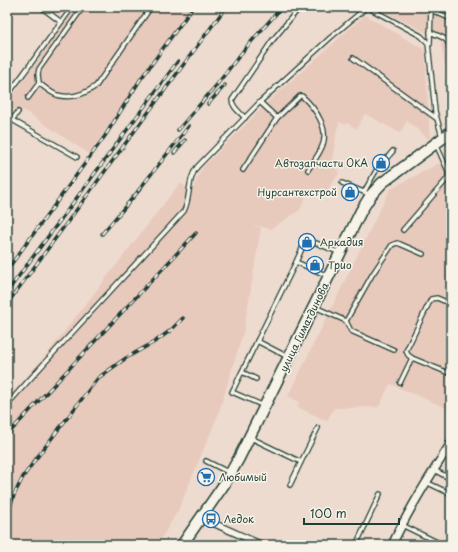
<svg xmlns="http://www.w3.org/2000/svg" width="458" height="552" font-family="'Playpen Sans',sans-serif">
<style>
.built{fill:#e8cabd}
.lines{fill:none;stroke-linecap:round;stroke-linejoin:round}
.service-casing{stroke:#1f3d34;stroke-width:6}
.pedestrian-casing{stroke:#1f3d34;stroke-width:8}
.minor-casing{stroke:#1f3d34;stroke-width:10}
.secondary-casing{stroke:#1f3d34;stroke-width:13}
.service{stroke:#f7f3e8;stroke-width:3.5}
.pedestrian{stroke:#f7f3e8;stroke-width:5.5}
.minor{stroke:#f7f3e8;stroke-width:7}
.secondary{stroke:#f7f3e8;stroke-width:10}
.rail-casing{stroke:#1f3d34;stroke-width:3.5}
.rail{stroke:#f7f3e8;stroke-width:2;stroke-dasharray:6;stroke-linecap:butt}
.labels{text-anchor:middle;stroke-width:3;stroke-linejoin:round;paint-order:stroke}
.poi-label{font-size:10px;fill:#1f3d34;stroke:#f7f3e8;text-anchor:start}
.street-label{font-size:10px;fill:#1f3d34;stroke:#f7f3e8}
</style>
<rect width="100%" height="100%" fill="#eedbcf"/>
<filter id="ink" filterUnits="userSpaceOnUse"><feTurbulence type="fractalNoise" baseFrequency=".025" numOctaves="2"/><feDisplacementMap in="SourceGraphic" scale="8" xChannelSelector="R" yChannelSelector="G"/><feConvolveMatrix kernelMatrix="1 2 1 2 8 2 1 2 1" color-interpolation-filters="sRGB"/></filter>
<g filter="url(#ink)">
<!-- built -->
<g class="built">
<polygon points="75,7 196,7 89,154 23,110 20,113 7,104"/>
<polygon points="375,7 451,7 451,69 445,66 441,45 443,41"/>
<polygon points="365,15 425,50 430,140 407,121 400,133 365,114 357,129 347,123 346,125 340,122 337,129 332,162 339,173 323,197 309,189 300,210 271,229 252,225 261,228 244,330 218,415 178,511 157,545 7,545 7,398 46,355 180,183 192,191 202,168 273,97"/>
<polygon points="451,157 451,410 390,384 379,407 334,408 327,421 297,407 299,402 288,396 390,189"/>
</g>
<g class="lines">
<!-- service casing -->
<g class="service-casing">
<g id="service">
<polyline points="41,7 61,22"/>
<path d="M 83,7 L 39,69 L 38,74 L 39,83 C 44,87 51,93 57,95 C 72,99 85,94 96,86 L 151,7"/>
<polyline points="355,7 361,12"/>
<polyline points="367,7 421,36 428,43 435,111 442,137"/>
<polyline points="431,10 451,19"/>
<path d="M 430,32 C 438,36 450,38 449,48"/>
<polyline points="430,44 431,7"/>
<polyline points="353,58 436,118"/>
<polyline points="7,96 71,9"/>
<polyline points="28,98 39,83"/>
<polyline points="260,102 277,118"/>
<polyline points="7,117 77,157"/>
<path d="M 245,118 C 240,112 232,107 232,100 L 272,41 L 300,7"/>
<polyline points="12,120 18,112"/>
<path d="M 243,170 L 277,118 L 300,96 L 302,96 C 316,109 331,130 321,149 C 318,156 312,163 308,170"/>
<polyline points="342,183 366,193"/>
<polyline points="364,192 377,169 393,151"/>
<polyline points="403,230 448,178 448,171 436,144"/>
<polyline points="296,262 328,276"/>
<polyline points="444,301 437,298 431,299 406,351 408,355 412,358 451,374"/>
<polyline points="315,307 346,321 351,331 394,350"/>
<polyline points="346,321 372,275 392,245 397,243 400,244 423,254"/>
<polyline points="257,341 288,357"/>
<polyline points="242,372 256,379"/>
<polyline points="400,383 412,358"/>
<path d="M 7,405 C 65,339 125,276 184,211 C 191,197 187,180 197,167 L 260,102 L 330,38 L 367,7"/>
<polyline points="264,406 232,392 296,262 305,242 309,240 340,253"/>
<polyline points="251,438 301,462 318,428"/>
<polyline points="206,461 230,473"/>
<polyline points="434,470 451,479"/>
<polyline points="426,482 451,494"/>
<polyline points="290,485 301,462"/>
<polyline points="402,525 443,545"/>
<polyline points="356,545 380,494"/>
</g>
</g>
<!-- pedestrian casing -->
<g class="pedestrian-casing">
<polyline id="pedestrian" points="202,518 262,545"/>
</g>
<!-- minor casing -->
<g class="minor-casing">
<path id="minor" d="M 392,545 C 409,509 430,476 451,443"/>
</g>
<!-- secondary casing -->
<g class="secondary-casing">
<polyline id="secondary" points="182,545 225,483 239,458 361,211 371,195 382,183 451,132"/>
</g>
<!-- service -->
<use href="#service" class="service"/>
<!-- pedestrian -->
<use href="#pedestrian" class="pedestrian"/>
<!-- minor -->
<use href="#minor" class="minor"/>
<!-- secondary -->
<use href="#secondary" class="secondary"/>
<!-- rail casing -->
<g class="rail-casing">
<g id="rail">
<polyline points="208,104 225,85"/>
<polyline points="178,130 215,87 243,51 282,7"/>
<polyline points="174,153 185,140"/>
<polyline points="138,191 189,126"/>
<polyline points="102,234 141,188"/>
<polyline points="7,270 105,136 140,80 193,7"/>
<polyline points="7,292 178,61"/>
<polyline points="7,304 226,7"/>
<polyline points="7,435 196,233"/>
<polyline points="7,518 14,495 23,477 35,460 98,378 126,358 156,341 171,330 183,318"/>
</g>
</g>
<!-- rail -->
<use href="#rail" class="rail"/>
</g>
</g>
<!-- icons -->
<defs>
<g id="shop-ring" transform="scale(0.9)"><circle r="9.5" fill="#f7f3e8" stroke="#1f6fb2" stroke-width="1.5"/><path d="M-5-2.5h2.3a2.7 3.5 0 0 1 5.4 0H5L5.5 6h-11ZM-1.5-2.5h3a1.5 2.3 0 0 0-3 0Z" fill="#1f6fb2"/></g>
<g id="supermarket-ring" transform="scale(0.9)"><circle r="9.5" fill="#f7f3e8" stroke="#1f6fb2" stroke-width="1.5"/><path d="M-6-5.5h2.5l.6 2H6L4.5 2H-2.5L-4.4-4H-6ZM-1.5 3.2a1.3 1.3 0 1 0 .1 0ZM3 3.2a1.3 1.3 0 1 0 .1 0Z" fill="#1f6fb2"/></g>
<g id="bus-ring" transform="scale(0.9)"><circle r="9.5" fill="#f7f3e8" stroke="#1f6fb2" stroke-width="1.5"/><path d="M-5-6H5V4H4V6H2V4H-2V6H-4V4H-5ZM-3.5-4V0h7V-4ZM-3.5 1.2v1.5H-2V1.2ZM2 1.2v1.5H3.5V1.2Z" fill="#1f6fb2"/></g>
</defs>
<g fill-rule="evenodd">
<use href="#shop-ring" x="381" y="163"/>
<use href="#shop-ring" x="350" y="192"/>
<use href="#shop-ring" x="307" y="242"/>
<use href="#shop-ring" x="315" y="265"/>
<use href="#supermarket-ring" x="206" y="477"/>
<use href="#bus-ring" x="211" y="519"/>
</g>
<g class="labels">
<!-- poi labels -->
<g class="poi-label">
<text x="368" y="167" text-anchor="end">Автозапчасти ОКА</text>
<text x="337" y="196" text-anchor="end">Нурсантехстрой</text>
<text x="320" y="246">Аркадия</text>
<text x="328" y="269">Трио</text>
<text x="219" y="481">Любимый</text>
<text x="224" y="523">Ледок</text>
</g>
<!-- street labels -->
<g class="street-label">
<text transform="translate(304 327) rotate(-64)" y="4">улица Гиматдинова</text>
</g>
</g>
<!-- margin -->
<rect width="458" height="552" fill="none" stroke="#f7f3e8" stroke-width="24"/>
<rect x="12" y="12" width="434" height="528" fill="none" stroke="#1f3d34" stroke-width="1.5" filter="url(#ink)"/>
<!-- scale -->
<path d="M304 518v6h95v-6" fill="none" stroke="#1f3d34" stroke-width="2"/>
<text x="310" y="518" font-size="12" fill="#1f3d34" stroke="#f7f3e8" stroke-width="3" paint-order="stroke">100 m</text>
</svg>
